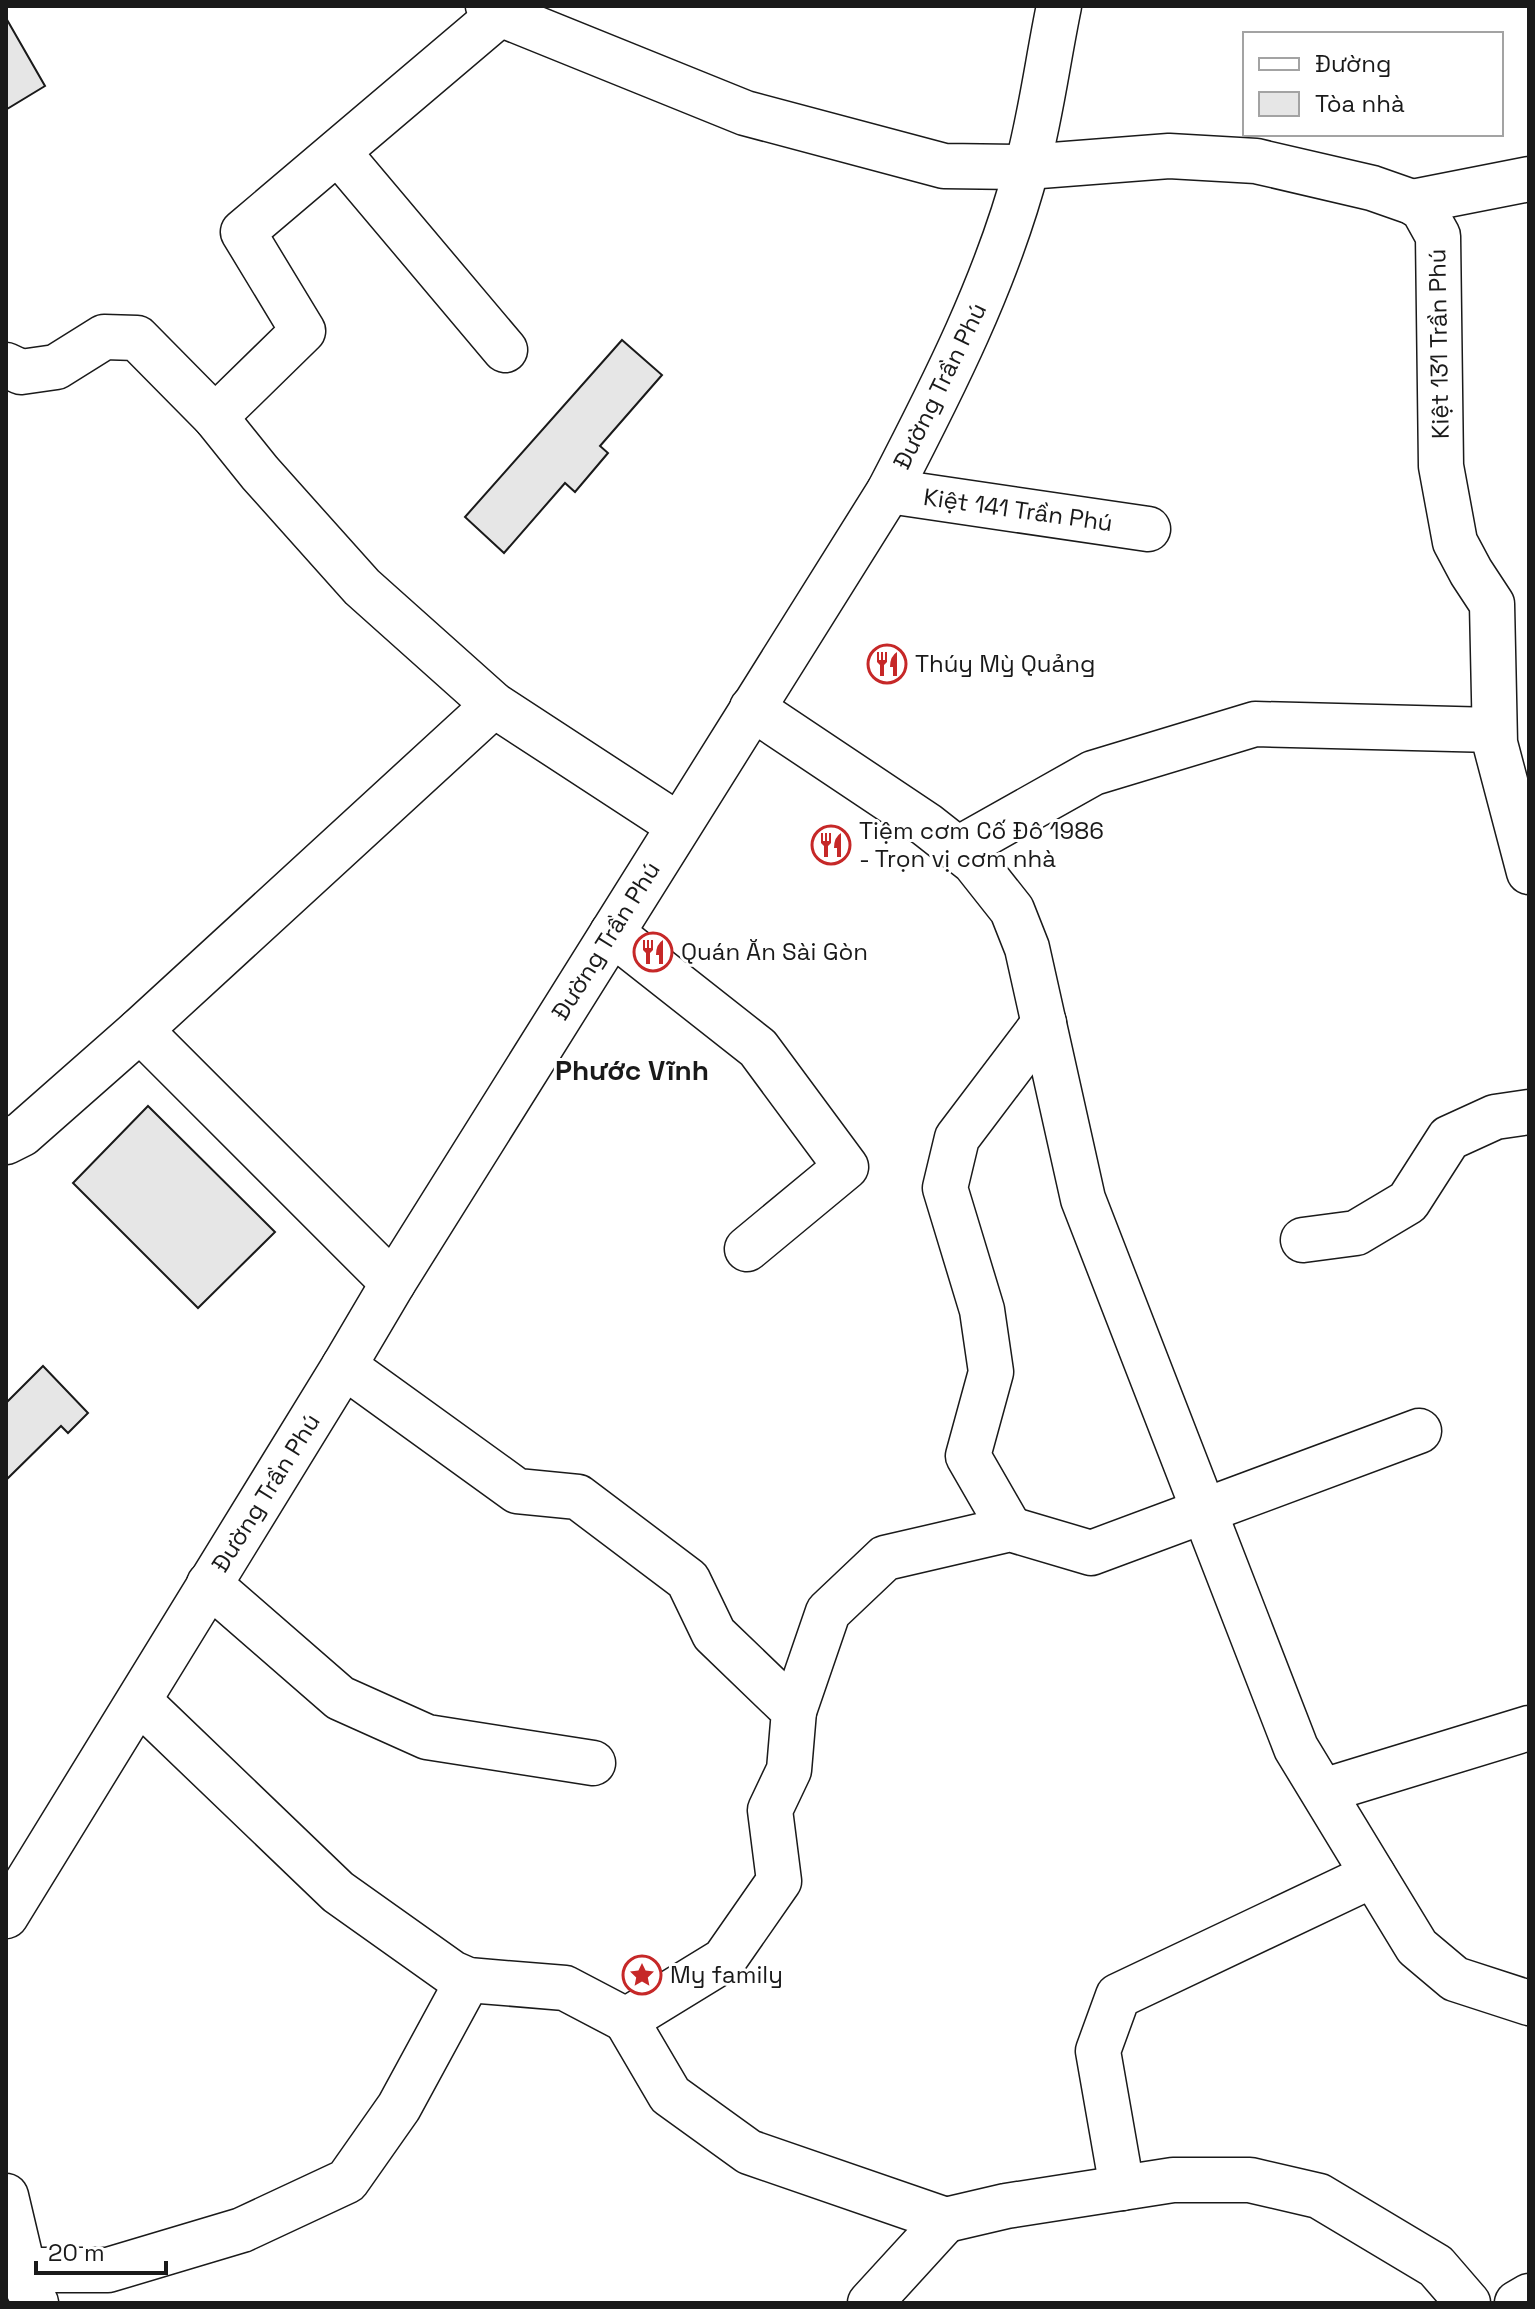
<svg xmlns="http://www.w3.org/2000/svg" width="1535" height="2309" font-family="'Space Grotesk',sans-serif">
<style>
.building{fill:#e6e6e6;stroke:#1a1a1a;stroke-width:2}
.lines{fill:none;stroke-linecap:round;stroke-linejoin:round}
.minor-casing{stroke:#1a1a1a;stroke-width:47}
.minor{stroke:#fff;stroke-width:44}
.labels{text-anchor:middle;stroke-width:6;stroke-linejoin:round;paint-order:stroke}
.street-label{font-size:24px;fill:#1a1a1a;stroke:#fff}
.poi-label{font-size:24px;fill:#1a1a1a;stroke:#fff;text-anchor:start}
.quarter-label{font-size:28px;font-weight:bold;fill:#1a1a1a;stroke:#fff}
</style>
<rect width="100%" height="100%" fill="#fff"/>
<!-- building -->
<g class="building">
<polygon points="6,18 45,86 7,109 6,108"/>
<polygon points="622,340 662,375 600,446 608,453 575,492 565,483 504,553 465,517"/>
<polygon points="148,1106 275,1232 198,1308 73,1183"/>
<polygon points="43,1366 88,1413 68,1433 61,1426 6,1480 6,1403"/>
</g>
<g class="lines">
<!-- minor casing -->
<g class="minor-casing">
<g id="minor">
<polyline points="488,6 500,14 745,113 944,166 1027,167 1169,156 1256,161 1372,188 1412,202 1423,209 1438,236 1441,466 1455,542 1471,572 1492,604 1495,743 1529,872"/>
<polyline points="338,152 505,350"/>
<polyline points="1412,202 1529,179"/>
<polyline points="6,365 21,372 56,367 104,337 137,338 215,417 260,473 362,587 494,705 678,825"/>
<polyline points="215,417 303,331 243,232 500,14"/>
<polyline points="889,491 1148,529"/>
<polyline points="752,708 927,825 974,862 1012,910 1027,948 1083,1199 1296,1748 1417,1947 1455,1979 1529,2003"/>
<polyline points="958,849 1093,773 1255,724 1494,730"/>
<polyline points="612,933 758,1048 846,1167 747,1249"/>
<polyline points="140,1030 393,1283"/>
<polyline points="6,1142 22,1134 140,1030 494,705"/>
<polyline points="1303,1240 1356,1233 1408,1202 1449,1138 1495,1117 1529,1112"/>
<polyline points="344,1366 517,1491 578,1497 688,1580 714,1634 794,1711 789,1770 770,1810 779,1881 724,1960 626,2020 670,2095 749,2152 946,2220 870,2303"/>
<polyline points="1010,1529 968,1456 991,1372 982,1310 945,1188 957,1138 1044,1023"/>
<polyline points="209,1584 340,1698 427,1737 593,1763"/>
<polyline points="139,1701 338,1892 452,1973 468,1980 565,1988 626,2020"/>
<polyline points="794,1711 828,1612 885,1558 1010,1529 1091,1553 1419,1431"/>
<polyline points="1323,1791 1529,1728"/>
<path d="M 6,1916 L 344,1366 L 393,1283 L 889,491 C 943,387 997,281 1027,167 C 1041,115 1048,59 1059,6"/>
<polyline points="1122,2188 1098,2051 1118,1996 1373,1875"/>
<polyline points="6,2196 28,2289 36,2303"/>
<polyline points="946,2220 1006,2206 1173,2180 1250,2180 1319,2196 1436,2266 1468,2303"/>
<polyline points="23,2270 108,2270 242,2230 347,2181 399,2107 468,1980"/>
<polyline points="1517,2303 1529,2296"/>
</g>
</g>
<!-- minor -->
<use href="#minor" class="minor"/>
</g>
<!-- icons -->
<defs>
<g id="restaurant-ring" transform="scale(2)"><circle r="9.5" fill="#fff" stroke="#c62828" stroke-width="1.5"/><path d="M-5-6h1v4h1v-4h1v4h1v-4h1v5L-1.5 .5V6h-2V.5L-5-1ZM5-6V6H3V1.5H1.5Q1.5-4 5-6Z" fill="#c62828"/></g>
<g id="sight-ring" transform="scale(2)"><circle r="9.5" fill="#fff" stroke="#c62828" stroke-width="1.5"/><path d="M0-6L1.8-2.2L6-1.7L2.9 1.2L3.7 5.4L0 3.3L-3.7 5.4L-2.9 1.2L-6-1.7L-1.8-2.2Z" fill="#c62828"/></g>
</defs>
<g fill-rule="evenodd">
<use href="#restaurant-ring" x="887" y="664"/>
<use href="#restaurant-ring" x="831" y="845"/>
<use href="#restaurant-ring" x="653" y="952"/>
<use href="#sight-ring" x="642" y="1975"/>
</g>
<g class="labels">
<!-- street labels -->
<g class="street-label">
<text transform="translate(1439 344) rotate(-91)" y="8">Kiệt 131 Trần Phú</text>
<text transform="translate(940 386) rotate(-64)" y="8">Đường Trần Phú</text>
<text transform="translate(1018 510) rotate(8)" y="8">Kiệt 141 Trần Phú</text>
<text transform="translate(606 941) rotate(-58)" y="8">Đường Trần Phú</text>
<text transform="translate(266 1493) rotate(-58)" y="8">Đường Trần Phú</text>
</g>
<!-- poi labels -->
<g class="poi-label">
<text x="915" y="672">Thúy Mỳ Quảng</text>
<text x="859" y="839">Tiệm cơm Cố Đô 1986<tspan x="859" dy="28">- Trọn vị cơm nhà</tspan></text>
<text x="681" y="960">Quán Ăn Sài Gòn</text>
<text x="670" y="1983">My family</text>
</g>
<!-- quarter labels -->
<g class="quarter-label">
<text x="632" y="1080">Phước Vĩnh</text>
</g>
</g>
<!-- border -->
<rect width="1535" height="2309" fill="none" stroke="#1a1a1a" stroke-width="16"/>
<!-- legend -->
<rect x="1243" y="32" width="260" height="104" fill="#ffffff" stroke="#a3a3a3" stroke-width="2"/>
<rect x="1259" y="58" width="40" height="12" fill="#ffffff" stroke="#a3a3a3" stroke-width="2"/>
<text x="1315" y="72" font-size="24" fill="#1a1a1a">Đường</text>
<rect x="1259" y="92" width="40" height="24" fill="#e6e6e6" stroke="#a3a3a3" stroke-width="2"/>
<text x="1315" y="112" font-size="24" fill="#1a1a1a">Tòa nhà</text>
<!-- scale -->
<path d="M36 2261v12h130v-12" fill="none" stroke="#1a1a1a" stroke-width="4"/>
<text x="48" y="2261" font-size="24" fill="#1a1a1a" stroke="#ffffff" stroke-width="6" paint-order="stroke">20 m</text>
</svg>
